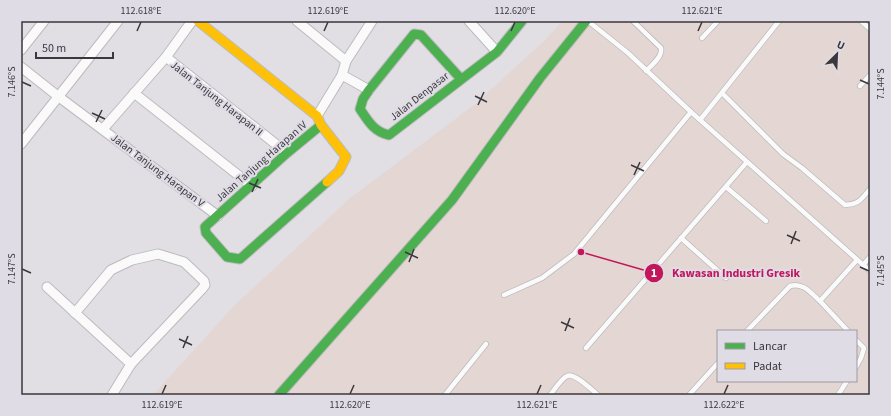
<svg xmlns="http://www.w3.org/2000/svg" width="891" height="416" font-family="'Source Sans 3',sans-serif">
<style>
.industrial{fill:#e4d6d2;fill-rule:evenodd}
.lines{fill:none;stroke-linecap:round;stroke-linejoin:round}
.lane-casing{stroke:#bdbbbf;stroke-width:6}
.street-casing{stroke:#bdbbbf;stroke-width:11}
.fast-casing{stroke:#bdbbbf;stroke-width:11}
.slow-casing{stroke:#bdbbbf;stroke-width:11}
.lane{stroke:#fafafb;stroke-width:4.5}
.street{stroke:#fafafb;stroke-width:9}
.fast{stroke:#4caf50;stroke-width:9}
.slow{stroke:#ffc107;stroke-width:9}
.ticks{fill:none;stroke:#3a383c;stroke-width:1.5}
.labels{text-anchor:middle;stroke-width:4;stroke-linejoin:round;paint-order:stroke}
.street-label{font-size:11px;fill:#3a383c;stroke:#e0dce6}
.leader{fill:none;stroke:#c2185b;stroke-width:1.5}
.callout-dot{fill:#c2185b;stroke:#e0dce6;stroke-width:1.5}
.mark-label{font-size:12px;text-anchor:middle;font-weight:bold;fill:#fff}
.callout-label{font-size:12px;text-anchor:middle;font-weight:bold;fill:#c2185b;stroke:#e0dce6;stroke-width:4;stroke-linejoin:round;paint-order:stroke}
.neatline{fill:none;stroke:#3a383c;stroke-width:1.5}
.ticks-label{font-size:10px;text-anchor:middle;fill:#3a383c}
</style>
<rect width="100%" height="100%" fill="#e1dee4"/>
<!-- industrial -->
<path class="industrial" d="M 563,21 L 870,21 L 870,395 L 153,395 L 234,306 L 349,199 L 474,105 L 541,44 ZM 718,331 L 856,331 L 856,381 L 718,381 Z"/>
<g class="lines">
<!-- lane casing -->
<g class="lane-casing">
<g id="lane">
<polyline points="588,21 628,53 691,112 870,271"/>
<path d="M 633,21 L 661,48 C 663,56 652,65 646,71"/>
<polyline points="861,21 870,29"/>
<polyline points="702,38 718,21"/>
<polyline points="860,86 870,75"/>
<path d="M 722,93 L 783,154 L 802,168 L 845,205 C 859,204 861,200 870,189"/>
<polyline points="700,120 779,21"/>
<polyline points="726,187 766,221"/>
<polyline points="681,238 726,278"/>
<polyline points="863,265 870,257"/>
<polyline points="504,295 542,278 574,254 691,112"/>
<polyline points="820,301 848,331"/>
<path d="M 747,331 L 790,286 C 803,282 811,293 820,301 L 857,260"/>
<polyline points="856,340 864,348 861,358 856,367"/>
<polyline points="586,348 747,162"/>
<polyline points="445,395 486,344"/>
<path d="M 550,395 C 555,389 561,379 567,376 C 574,372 592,390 598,395"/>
<polyline points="689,395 718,363"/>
<polyline points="838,395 847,381"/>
</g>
</g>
<!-- street casing -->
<g class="street-casing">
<g id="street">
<polyline points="297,21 346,61"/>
<polyline points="469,21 497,52"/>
<polyline points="21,50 44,21"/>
<polyline points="166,57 287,153"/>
<polyline points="21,67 59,97 218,216"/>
<polyline points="342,75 369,90"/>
<polyline points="134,93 252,186"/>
<polyline points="317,116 342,75 346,61 372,21"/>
<polyline points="103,129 166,57 192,21"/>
<polyline points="21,144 118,21"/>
<polyline points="47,287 131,364"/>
<polyline points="75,313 111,270 132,260 158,254 184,262 204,281 205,285 202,289 131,364 112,395"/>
</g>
</g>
<!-- fast casing -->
<g class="fast-casing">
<g id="fast">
<path d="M 461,79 L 421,35 L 414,34 L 369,90 L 363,99 L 360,109 C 368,121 374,132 389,135 L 497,52 L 522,21"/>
<polyline points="321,125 287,153 207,225 205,227 206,233 227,257 240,259 327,182"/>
<polyline points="279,395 452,200 540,78 586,21"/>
</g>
</g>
<!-- slow casing -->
<g class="slow-casing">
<polyline id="slow" points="198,21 317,116 321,125 346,157 339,171 327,182"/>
</g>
<!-- lane -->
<use href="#lane" class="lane"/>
<!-- street -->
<use href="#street" class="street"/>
<!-- fast -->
<use href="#fast" class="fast"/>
<!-- slow -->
<use href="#slow" class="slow"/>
</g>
<!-- ticks -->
<path class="ticks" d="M 137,31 L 141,22M 324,31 L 328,22M 511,31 L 515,22M 698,31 L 702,22M 860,80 L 869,84M 22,82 L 31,86M 475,96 L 487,102M 478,105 L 484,92M 92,113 L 105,119M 96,122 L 102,110M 631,165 L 644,171M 634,175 L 640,162M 249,183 L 261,188M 252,192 L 258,179M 787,235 L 800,241M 791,244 L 796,231M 405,252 L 418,258M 409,262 L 414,249M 860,267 L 869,271M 22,269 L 31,273M 561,322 L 574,328M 565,331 L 570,318M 179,339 L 192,345M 183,348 L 188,336M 162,394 L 166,385M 350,394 L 354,385M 537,394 L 541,385M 724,394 L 728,385"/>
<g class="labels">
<!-- street labels -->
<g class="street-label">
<text transform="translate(419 96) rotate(-38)" y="4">Jalan Denpasar</text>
<text transform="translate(217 98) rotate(38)" y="4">Jalan Tanjung Harapan II</text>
<text transform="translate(261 161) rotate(-41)" y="4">Jalan Tanjung Harapan IV</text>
<text transform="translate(158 170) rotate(37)" y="4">Jalan Tanjung Harapan V</text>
</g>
</g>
<!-- callouts -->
<path class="leader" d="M581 252L654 273"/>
<g class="callout-dot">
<circle cx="581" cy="252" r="4"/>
<circle cx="654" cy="273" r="10"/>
</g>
<g class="mark-label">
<text x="654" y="277">1</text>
</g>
<g class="callout-label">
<text x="736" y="277">Kawasan Industri Gresik</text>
</g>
<!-- border -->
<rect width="891" height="416" fill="none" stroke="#e0dce6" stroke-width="44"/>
<!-- legend -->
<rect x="717" y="330" width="140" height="52" fill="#e0dce6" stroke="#9e9aa2"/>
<rect x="725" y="343" width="20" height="6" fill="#4caf50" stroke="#9e9aa2"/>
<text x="753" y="350" font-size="12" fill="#3a383c">Lancar</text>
<rect x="725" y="363" width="20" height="6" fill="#ffc107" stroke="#9e9aa2"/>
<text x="753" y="370" font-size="12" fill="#3a383c">Padat</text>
<!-- north arrow -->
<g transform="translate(837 54) rotate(24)" stroke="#e0dce6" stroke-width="3" paint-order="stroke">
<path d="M0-3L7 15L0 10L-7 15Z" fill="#3a383c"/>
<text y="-6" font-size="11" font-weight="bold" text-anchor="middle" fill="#3a383c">U</text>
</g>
<!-- scale -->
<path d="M36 52v6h77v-6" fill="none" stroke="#3a383c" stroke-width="2"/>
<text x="42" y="52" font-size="12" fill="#3a383c" stroke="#e0dce6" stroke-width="3" paint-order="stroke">50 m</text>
<rect x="22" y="22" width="847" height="372" class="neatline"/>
<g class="ticks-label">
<text x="141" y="14">112.618°E</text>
<text x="328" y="14">112.619°E</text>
<text x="515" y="14">112.620°E</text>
<text x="702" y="14">112.621°E</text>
<text transform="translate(11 82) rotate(-90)" y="4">7.146°S</text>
<text transform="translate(880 84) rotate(-90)" y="4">7.144°S</text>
<text transform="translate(11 269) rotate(-90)" y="4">7.147°S</text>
<text transform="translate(880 271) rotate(-90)" y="4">7.145°S</text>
<text x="162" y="408">112.619°E</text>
<text x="350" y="408">112.620°E</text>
<text x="537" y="408">112.621°E</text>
<text x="724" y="408">112.622°E</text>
</g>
</svg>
